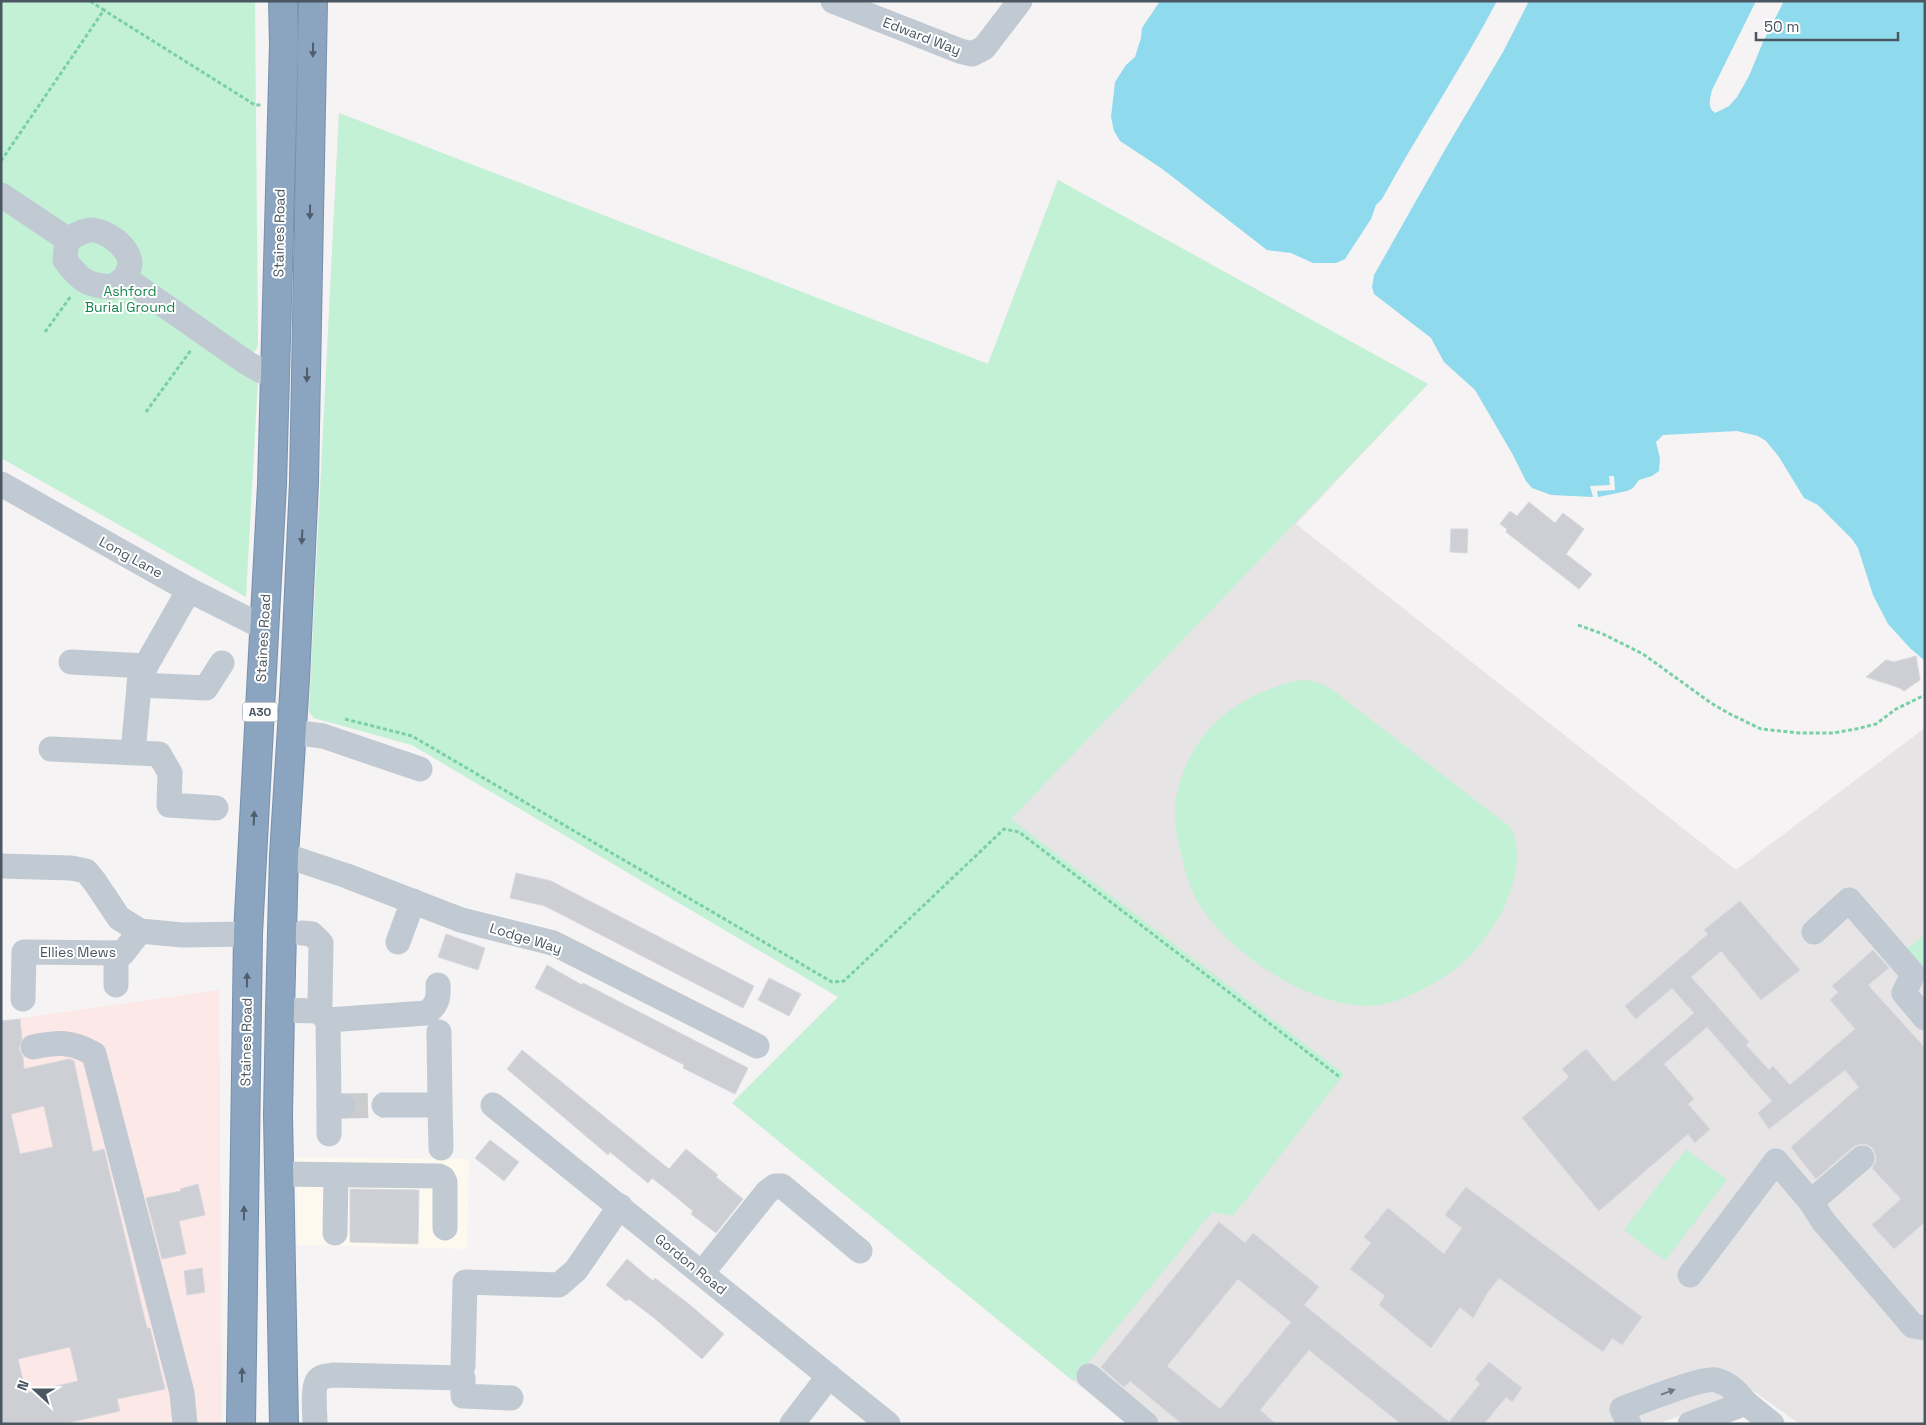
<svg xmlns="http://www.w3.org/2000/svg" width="1926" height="1425" font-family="'Space Grotesk',sans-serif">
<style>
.commercial{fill:#fdf9ef}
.education{fill:#e6e4e5}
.medical{fill:#fce8e6}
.green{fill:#c3f1d5}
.water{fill:#90daee}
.building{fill:#cdcfd5;stroke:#d7d9de;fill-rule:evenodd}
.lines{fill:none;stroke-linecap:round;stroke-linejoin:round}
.minor-tunnel{stroke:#caccce;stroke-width:25;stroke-dasharray:25 12;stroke-linecap:butt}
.highway-casing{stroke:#7690ad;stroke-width:30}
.path{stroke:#7ad0a6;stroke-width:3;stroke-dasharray:4 2.5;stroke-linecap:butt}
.minor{stroke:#c1cad2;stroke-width:25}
.highway{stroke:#8ba5c1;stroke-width:28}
.oneway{fill:#505e6b}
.oneway2{fill:#6e7983}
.labels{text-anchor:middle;stroke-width:4;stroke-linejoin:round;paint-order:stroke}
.shield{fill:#fff;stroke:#808990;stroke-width:1}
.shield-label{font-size:12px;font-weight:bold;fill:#4a5661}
.street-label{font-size:14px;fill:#4a5661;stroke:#fff}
.park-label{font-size:14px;fill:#17864f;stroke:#fff}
</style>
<rect width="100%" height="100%" fill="#f5f3f3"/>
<!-- commercial -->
<polygon class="commercial" points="297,1157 469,1159 467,1249 297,1245"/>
<!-- education -->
<polygon class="education" points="339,113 988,364 1058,180 1428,384 1296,524 1736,870 1925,728 1925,1424 1800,1424 1752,1390 1657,1424 1127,1424 732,1103 838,997 412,745 314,718 309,712"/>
<!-- medical -->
<polygon class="medical" points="219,990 222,1422 221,1424 1,1424 1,1021"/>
<!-- green -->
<g class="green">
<polygon points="1,1 255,1 258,346 243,370 258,380 246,597 1,458"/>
<polygon points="339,113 988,364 1058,180 1428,384 1011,819 1344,1074 1233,1216 1212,1212 1073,1381 732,1103 838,997 412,745 314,718 309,712"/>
<path d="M 1299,680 C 1314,680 1323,683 1335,692 L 1509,826 C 1527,850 1511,899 1496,922 C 1486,937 1473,954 1459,966 C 1439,983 1397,1005 1370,1006 C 1313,1007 1238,959 1206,914 C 1191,894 1184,872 1180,848 C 1177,836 1174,822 1175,810 C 1175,798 1179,784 1183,773 C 1201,722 1247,692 1299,680 Z"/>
<polygon points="1925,934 1925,982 1902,953"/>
<polygon points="1686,1149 1727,1180 1665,1261 1624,1230"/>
</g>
<!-- water -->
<g class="water">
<path d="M 1160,1 L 1497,1 C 1461,69 1419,132 1382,199 L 1376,205 L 1371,219 L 1345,259 L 1336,263 L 1313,263 L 1291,253 L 1267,250 L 1161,168 L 1120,141 L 1114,131 L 1111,117 L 1115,82 L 1126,65 L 1135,57 L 1141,38 L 1142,28 Z"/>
<path d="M 1529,1 L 1756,1 L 1712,90 C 1710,100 1707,107 1715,113 L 1729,106 L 1737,97 L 1749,76 L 1763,42 L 1784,1 L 1925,1 L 1925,661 L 1910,648 L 1888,624 L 1873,595 L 1858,548 L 1852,539 L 1818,505 L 1804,498 L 1779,457 L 1766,441 L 1758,436 L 1737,431 L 1663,435 L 1656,442 L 1660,458 L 1659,471 L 1652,476 L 1639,480 L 1633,488 L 1627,491 L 1598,497 L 1597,491 L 1615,490 L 1614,476 L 1609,476 L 1610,485 L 1590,486 L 1593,497 L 1551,495 L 1532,488 L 1526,481 L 1513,455 L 1475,390 L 1444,362 L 1431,338 L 1374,294 L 1372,287 L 1374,275 L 1446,148 L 1503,52 Z"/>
</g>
<!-- building -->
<g class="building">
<polygon points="1529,502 1555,523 1563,513 1584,529 1566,554 1592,574 1579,589 1506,532 1507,529 1500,524 1510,511 1517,516"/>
<polygon points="1451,529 1468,529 1467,553 1450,552"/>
<polygon points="1916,656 1920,680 1904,691 1900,688 1866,677 1886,660 1894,662"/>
<polygon points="516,873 551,881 754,986 743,1008 545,906 510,898"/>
<polygon points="1740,901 1800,970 1761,1000 1721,951 1691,977 1749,1042 1746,1045 1769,1070 1773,1066 1790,1085 1855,1029 1830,1000 1838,992 1832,986 1873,950 1889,968 1868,985 1925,1048 1925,1222 1894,1249 1872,1225 1901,1199 1872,1168 1876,1162 1876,1156 1873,1148 1866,1144 1860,1144 1853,1147 1816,1179 1791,1147 1859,1087 1845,1070 1769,1129 1758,1113 1772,1101 1707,1027 1664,1064 1694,1099 1688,1104 1710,1129 1695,1143 1688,1134 1599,1211 1522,1118 1569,1077 1562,1069 1586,1049 1614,1082 1694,1013 1672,988 1636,1019 1625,1006 1708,934 1704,930"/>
<polygon points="446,934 485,948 478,970 438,957"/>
<polygon points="547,965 582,985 583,983 748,1068 735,1094 683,1068 684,1065 535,988"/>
<polygon points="769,978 801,994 789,1016 758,1000"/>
<path d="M 20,1019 L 22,1039 L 19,1049 L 23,1057 L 24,1069 L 69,1059 L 74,1061 L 93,1152 L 104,1149 L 147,1328 L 150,1328 L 165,1389 L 117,1399 L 120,1411 L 63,1424 L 1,1424 L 1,1021 ZM 44,1106 L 53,1147 L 20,1154 L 11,1114 ZM 70,1347 L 78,1381 L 26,1393 L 18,1359 Z"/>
<polygon points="522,1050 669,1169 686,1149 718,1175 716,1177 743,1199 716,1233 691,1214 693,1211 671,1193 652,1178 648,1183 610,1152 608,1155 507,1069"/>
<polygon points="490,1140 519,1162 504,1181 475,1158"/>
<polygon points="198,1184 205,1215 179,1221 186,1254 162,1259 146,1198 181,1191 180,1189"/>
<polygon points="1466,1187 1642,1317 1622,1345 1612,1338 1603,1352 1499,1278 1488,1292 1473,1318 1460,1307 1431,1348 1379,1305 1385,1296 1350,1269 1371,1243 1364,1237 1388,1208 1444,1254 1462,1228 1445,1215"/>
<polygon points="350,1189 419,1190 418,1244 350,1242"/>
<path d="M 1219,1222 L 1245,1243 L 1253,1233 L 1319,1287 L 1304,1305 L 1449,1422 L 1480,1384 L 1475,1379 L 1489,1362 L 1522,1388 L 1512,1402 L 1506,1397 L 1484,1424 L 1401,1424 L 1309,1350 L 1260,1410 L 1276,1424 L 1182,1424 L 1130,1381 L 1124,1387 L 1101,1367 ZM 1238,1279 L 1291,1322 L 1220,1409 L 1167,1366 Z"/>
<polygon points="627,1259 653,1281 655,1278 690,1305 724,1334 702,1359 653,1317 629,1299 626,1301 606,1285"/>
<polygon points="202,1268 205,1292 187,1295 184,1271"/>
</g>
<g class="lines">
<!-- minor-tunnel -->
<polyline class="minor-tunnel" points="343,1106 384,1105"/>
<!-- highway casing -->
<g class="highway-casing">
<g id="highway">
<polyline points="241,1424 248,934 272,485 284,44 283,1"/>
<polyline points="284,1424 278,1115 280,1010 284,855 295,679 304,482 313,1"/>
</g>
</g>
<!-- path -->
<g class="path">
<polyline points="102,9 255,105 261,105"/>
<polyline points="1,161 104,10 90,1"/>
<polyline points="45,332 71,296"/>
<polyline points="146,412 191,350"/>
<polyline points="1578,625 1603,634 1643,654 1711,703 1730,714 1761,729 1799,733 1833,733 1856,729 1876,724 1896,709 1925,695"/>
<polyline points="345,719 412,736 832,982 844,981 1004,829 1019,832 1341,1078"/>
</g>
<!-- minor -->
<g class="minor">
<polyline points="833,1 960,51 972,54 984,48 1020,1"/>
<path d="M 1,195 L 67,239 C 75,236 86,229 93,230 C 108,232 129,247 130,263 C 130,268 127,273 125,278 L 247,363 L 261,371 L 275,372"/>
<path d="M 67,239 L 65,260 C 79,279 87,286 112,287 L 125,278"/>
<polyline points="1,484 189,590 255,623 264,624"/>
<polyline points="71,662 146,666"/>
<polyline points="139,685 206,688 222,663"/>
<polyline points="292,732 323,736 420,769"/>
<polyline points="51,749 159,754 170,773 169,805 216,808"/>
<polyline points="133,752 140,676 189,590"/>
<polyline points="284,855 347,876 461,920 553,943 757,1046"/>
<polyline points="1,866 71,868 86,871 95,882 119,918 140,931 182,935 248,934"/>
<polyline points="1814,932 1849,900 1913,974 1904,993 1925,1018"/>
<polyline points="302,933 312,934 321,943 320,1004 318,1011"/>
<polyline points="398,942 413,901"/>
<polyline points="116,985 116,953"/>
<polyline points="23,999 24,952 123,953 140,931"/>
<polyline points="280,1010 318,1011 328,1020 329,1106 343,1106"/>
<path d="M 328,1020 L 426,1013 C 437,1006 439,998 438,985"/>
<path d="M 33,1047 C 59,1042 71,1041 94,1054 L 182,1393 L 185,1424"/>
<polyline points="384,1105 440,1105 439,1032"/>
<polyline points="440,1105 441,1148"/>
<polyline points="493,1105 888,1424"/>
<polyline points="329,1134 329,1106"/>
<polyline points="279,1174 439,1176 443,1178 445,1182 445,1228"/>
<polyline points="1811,1202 1862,1158"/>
<polyline points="335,1233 336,1175"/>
<polyline points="702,1273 767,1192 775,1186 782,1186 860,1251"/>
<polyline points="1690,1275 1776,1161 1811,1202 1823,1221 1913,1326 1925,1328"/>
<polyline points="463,1366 465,1282 559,1285 576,1270 620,1206"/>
<polyline points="1089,1376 1146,1424"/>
<path d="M 315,1424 C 315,1414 312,1387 318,1380 C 321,1376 328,1376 333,1375 L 463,1378 L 463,1396 L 511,1398"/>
<polyline points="792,1424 829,1376"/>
<path d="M 1629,1424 L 1622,1409 C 1638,1403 1702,1377 1716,1380 C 1730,1384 1737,1392 1746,1403"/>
<polyline points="1690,1424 1746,1403 1772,1424"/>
</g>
<!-- highway -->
<use href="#highway" class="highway"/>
</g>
<!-- one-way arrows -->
<defs><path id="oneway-solid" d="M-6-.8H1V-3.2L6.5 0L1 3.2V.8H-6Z" transform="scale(1.25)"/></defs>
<g class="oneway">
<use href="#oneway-solid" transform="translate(313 50) rotate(91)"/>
<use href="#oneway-solid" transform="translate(310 212) rotate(91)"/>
<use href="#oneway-solid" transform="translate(307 375) rotate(91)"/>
<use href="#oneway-solid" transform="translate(302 537) rotate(93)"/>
<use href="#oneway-solid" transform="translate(254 818) rotate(-87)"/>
<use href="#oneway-solid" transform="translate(247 980) rotate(-89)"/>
<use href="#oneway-solid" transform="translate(244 1213) rotate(-89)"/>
<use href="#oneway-solid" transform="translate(242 1375) rotate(-89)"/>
</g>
<use class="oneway2" href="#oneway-solid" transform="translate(1668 1392) rotate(-20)"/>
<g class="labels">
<!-- shield labels -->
<rect class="shield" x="242.5" y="702.5" width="35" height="19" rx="4"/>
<g class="shield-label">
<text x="260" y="716">A30</text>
</g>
<!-- street labels -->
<g class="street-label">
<text transform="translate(922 36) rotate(21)" y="5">Edward Way</text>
<text transform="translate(279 233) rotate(-89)" y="5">Staines Road</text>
<text transform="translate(131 557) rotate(29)" y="5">Long Lane</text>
<text transform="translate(263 638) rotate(-87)" y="5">Staines Road</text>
<text transform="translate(526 938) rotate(17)" y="5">Lodge Way</text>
<text x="78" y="957">Ellies Mews</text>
<text transform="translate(246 1042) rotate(-89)" y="5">Staines Road</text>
<text transform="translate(691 1264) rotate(39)" y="5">Gordon Road</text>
</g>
<!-- park labels -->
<g class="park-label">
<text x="130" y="296">Ashford<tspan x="130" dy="16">Burial Ground</tspan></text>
</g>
</g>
<!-- border -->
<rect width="1926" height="1425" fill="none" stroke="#4a5661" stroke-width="5"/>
<!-- north arrow -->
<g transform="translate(35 1390) rotate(291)" stroke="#ffffff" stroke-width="4" paint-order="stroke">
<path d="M0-4L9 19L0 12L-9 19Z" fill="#4a5661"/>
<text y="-8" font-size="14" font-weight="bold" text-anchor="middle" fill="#4a5661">N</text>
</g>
<!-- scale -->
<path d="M1756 32v8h142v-8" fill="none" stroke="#4a5661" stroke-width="2.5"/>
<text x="1764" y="32" font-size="15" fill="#4a5661" stroke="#ffffff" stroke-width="4" paint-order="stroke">50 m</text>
</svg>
